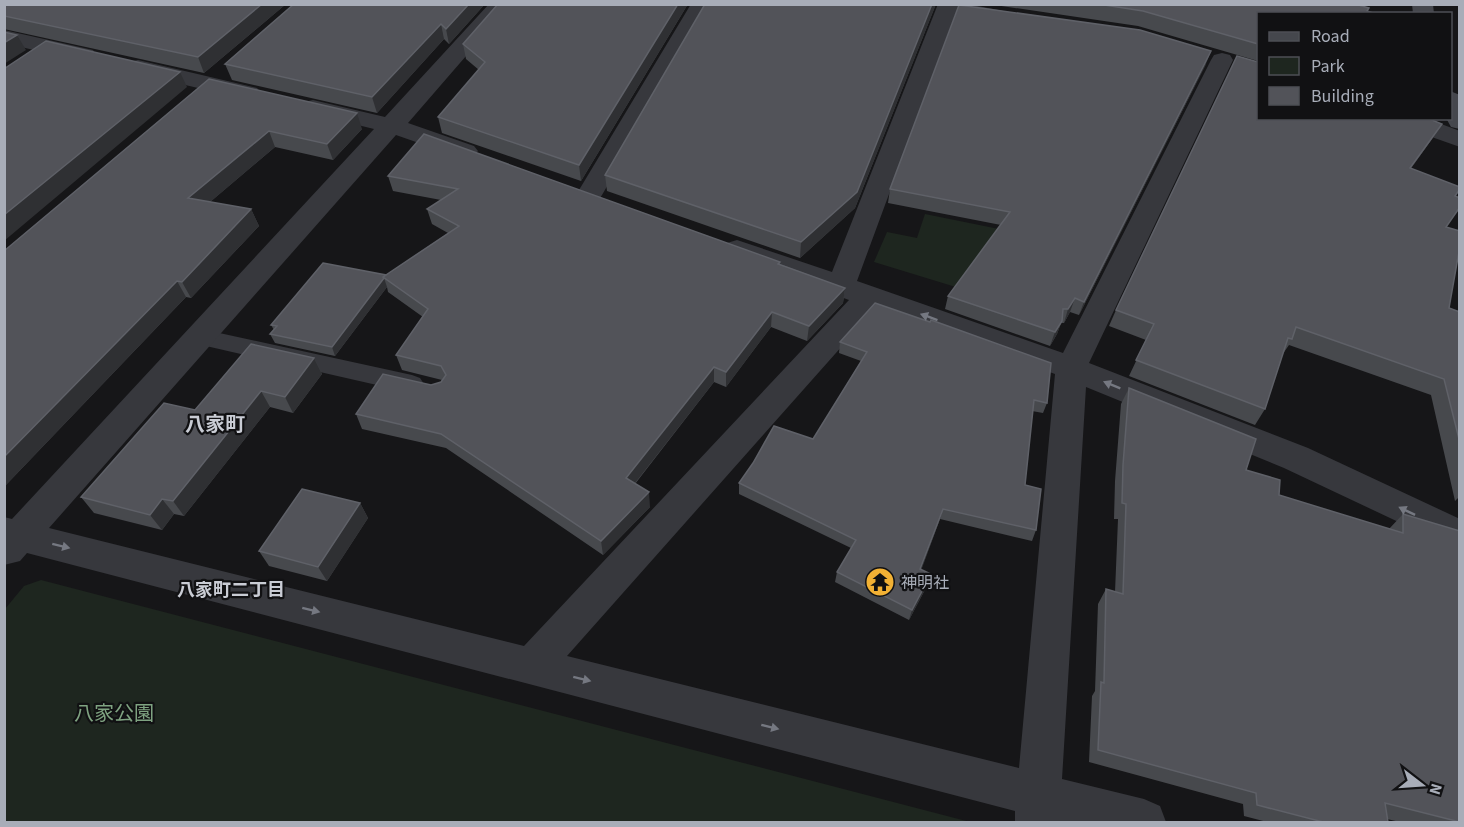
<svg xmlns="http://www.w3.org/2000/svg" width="1464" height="827" font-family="'Source Sans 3','Noto Sans JP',sans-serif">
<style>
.green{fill:#1e261f}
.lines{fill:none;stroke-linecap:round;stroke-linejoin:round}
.lane{fill:#37383d;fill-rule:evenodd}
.street{fill:#37383d;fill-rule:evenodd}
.secondary{fill:#45474d;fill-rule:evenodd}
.wall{fill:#47494d}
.shaded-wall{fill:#2f3033}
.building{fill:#525359;stroke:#5f6168;stroke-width:1.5}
.oneway{fill:#757881}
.labels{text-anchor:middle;stroke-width:4.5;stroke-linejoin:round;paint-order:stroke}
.poi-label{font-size:16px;fill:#a8adb8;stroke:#111113;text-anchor:start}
.neighbourhood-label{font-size:18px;font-weight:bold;fill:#c9ccd4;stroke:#111113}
.quarter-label{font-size:20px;font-weight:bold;fill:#c9ccd4;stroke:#111113}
.near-park-label{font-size:20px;fill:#7fa381;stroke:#111113}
</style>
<rect width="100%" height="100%" fill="#161618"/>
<!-- green -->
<g class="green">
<polygon points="925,214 999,229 959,288 874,262 887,232 917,238"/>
<polygon points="41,580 970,822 5,822 5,609 24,586"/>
</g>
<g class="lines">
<!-- lane -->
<polygon class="lane" points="201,329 412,375 420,378 424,384 420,390 412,393 193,343 190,337 193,331"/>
<!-- street -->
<g class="street">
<path d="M 489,4 L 511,4 L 408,123 L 474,146 L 478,151 L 474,156 L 465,159 L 456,156 L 396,135 L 49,528 L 524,646 L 849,300 L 727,255 L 723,249 L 727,243 L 737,240 L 832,272 L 938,4 L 967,4 L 1009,12 L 1013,16 L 1009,20 L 1002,22 L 955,15 L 857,281 L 1063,353 L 1211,60 L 1214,55 L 1222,53 L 1230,55 L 1233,60 L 1089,363 L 1308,448 L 1460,519 L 1460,551 L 1284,468 L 1086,387 L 1062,779 L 1144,799 L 1160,806 L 1166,822 L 1015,822 L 1015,811 L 27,553 L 20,561 L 4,565 L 4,517 L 12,519 L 374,129 L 305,112 L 301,107 L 305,102 L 313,100 L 385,117 ZM 875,309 L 1055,374 L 1019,768 L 567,656 Z"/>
<polygon points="691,4 712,4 602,195 598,201 589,203 580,201 576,195"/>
<polygon points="4,30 93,50 96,55 93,60 85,62 4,43"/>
<polygon points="138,60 257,88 261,93 257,98 249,100 130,72 127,67 130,62"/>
<polygon points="1389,118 1425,118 1460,131 1460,147 1392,123"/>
</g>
<!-- secondary -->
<g class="secondary">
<polygon points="1412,4 1433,4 1434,14 1413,14"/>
<polygon points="1450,91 1460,95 1460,129 1451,127 1446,118 1450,118"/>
</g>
</g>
<!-- wall -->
<g class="wall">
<polygon points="4,4 286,4 204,73 4,29"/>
<polygon points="294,4 485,4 449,44 444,39 377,113 232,80 225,64"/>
<polygon points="498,4 688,4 581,181 442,133 438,117 479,70 466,59 463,44"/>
<polygon points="705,4 936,4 855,208 800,258 607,191 605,175"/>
<polygon points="988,4 1355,4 1258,14 1258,61 1138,26"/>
<polygon points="1206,64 1079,315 1070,312 1064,323 1061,323 1057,334 1050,346 945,309 948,296 1001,225 888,203 890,189"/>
<polygon points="209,79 362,129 333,160 275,147 210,202 251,209 259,226 191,298 186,297 4,487 4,251"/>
<polygon points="424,134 780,262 780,264 845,288 843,303 807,341 771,327 726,387 714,382 635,484 650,507 603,555 446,448 362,429 356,414 441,382 442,380 402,370 396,355 423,317 388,292 387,287 335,356 275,343 270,334 274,330 271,325 386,275 448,233 432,224 427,209 441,200 393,191 388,176"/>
<polygon points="1432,139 1411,168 1455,196 1446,227 1449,308 1460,312 1460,496 1455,501 1431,395 1289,345 1282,355 1265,409 1255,425 1129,376 1146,340 1109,326 1116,310"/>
<polygon points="840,342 1047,403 1043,413 1032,411 1025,485 1036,530 1032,541 940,519 921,570 928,584 909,620 835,582 837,572 851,548 739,494 739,483 813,439 861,361 839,353"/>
<polygon points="314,358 322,374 293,413 270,407 184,516 174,514 162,530 94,513 81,497"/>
<polygon points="1129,388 1246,470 1279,495 1389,529 1403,514 1460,822 1400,822 1387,819 1388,822 1267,822 1244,816 1243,804 1089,762 1092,696 1095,691 1098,604 1106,589 1115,592 1118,519 1114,519 1115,481 1121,404"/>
<polygon points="360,503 368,518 327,581 269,566 259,551"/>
</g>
<!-- shaded-wall -->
<g class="shaded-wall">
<polygon points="262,4 286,4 204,73 198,57"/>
<polygon points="469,4 485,4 449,44 446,29"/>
<polygon points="678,4 688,4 581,181 579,165"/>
<polygon points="932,4 936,4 855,208 800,258 801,242"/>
<polygon points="441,24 444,39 377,113 372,97"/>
<polygon points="17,35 26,50 4,64 4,43"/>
<polygon points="1211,51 1206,64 1079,315 1084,302"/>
<polygon points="180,72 187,87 4,241 4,215"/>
<polygon points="357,113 362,129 333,160 327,144"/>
<polygon points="1442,124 1432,139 1400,184 1410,168"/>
<polygon points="269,131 275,147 196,214 188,198"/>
<polygon points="251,209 259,226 191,298 182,282"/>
<polygon points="384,278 387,287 335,356 332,347"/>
<polygon points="177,281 186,297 4,487 4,457"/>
<polygon points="845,288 843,303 807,341 809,326"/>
<polygon points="1075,298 1070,312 1064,323 1068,309"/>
<polygon points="772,312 771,327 726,387 726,372"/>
<polygon points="1062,321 1057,334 1050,346 1055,332"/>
<polygon points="314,358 322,374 293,413 285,397"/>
<polygon points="714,367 714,382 628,492 626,478"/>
<polygon points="261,391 270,407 184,516 173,501"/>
<polygon points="649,492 650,507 603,555 601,541"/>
<polygon points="162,499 174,514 162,530 150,515"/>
<polygon points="360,503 368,518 327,581 318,567"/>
<polygon points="943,509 940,519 918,579 920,569"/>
<polygon points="931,574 928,584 909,620 912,610"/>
</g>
<!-- building -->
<g class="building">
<polygon points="4,4 262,4 198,57 4,16"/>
<polygon points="294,4 469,4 446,29 441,24 372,97 225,64"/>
<polygon points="498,4 678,4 579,165 438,117 485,62 463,44"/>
<polygon points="705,4 932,4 857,192 801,242 605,175"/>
<polygon points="1098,4 1355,4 1369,8 1367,11 1376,14 1258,14 1258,44 1143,11"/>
<polygon points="959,5 1140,30 1211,51 1084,302 1075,298 1068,309 1063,309 1062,321 1055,332 948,296 1010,212 890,189"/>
<polygon points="4,32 17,35 4,43"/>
<polygon points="46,41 180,72 4,215 4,69"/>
<polygon points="1237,56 1258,62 1258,118 1427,118 1442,124 1410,168 1460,187 1460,189 1455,196 1460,198 1460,207 1446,227 1460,231 1460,246 1449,308 1460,312 1460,443 1444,379 1296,327 1292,339 1288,338 1265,409 1136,360 1154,324 1116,310"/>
<polygon points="209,79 357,113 327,144 269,131 188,198 251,209 182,282 177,281 4,457 4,251"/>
<polygon points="424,134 780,262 778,264 845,288 809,326 772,312 726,372 714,367 626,478 649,492 601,541 441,434 356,414 383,374 431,385 441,382 446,375 441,366 396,355 428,309 383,277 459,226 427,209 458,189 388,176"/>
<polygon points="323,263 386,275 383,277 384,278 332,347 270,334 277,326 271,325"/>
<polygon points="875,303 930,322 931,320 1051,363 1047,403 1034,400 1025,485 1041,489 1036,530 943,509 920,569 931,574 912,610 837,572 856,540 739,483 753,463 774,426 813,439 867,352 840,342"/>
<polygon points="251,344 314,358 285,397 261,391 173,501 162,499 150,515 81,497 164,403 195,410"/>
<polygon points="1129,388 1256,439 1246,470 1280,480 1279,495 1403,533 1403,514 1460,531 1460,822 1385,803 1388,822 1323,822 1257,805 1256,793 1098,750 1101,682 1104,683 1106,589 1123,594 1126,504 1122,503 1123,465"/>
<polygon points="302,489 360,503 318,567 259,551"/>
</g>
<!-- one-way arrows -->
<defs><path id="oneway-solid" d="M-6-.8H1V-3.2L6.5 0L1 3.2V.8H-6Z" transform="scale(1.5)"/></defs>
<g class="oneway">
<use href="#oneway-solid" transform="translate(929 317) rotate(-160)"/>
<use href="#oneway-solid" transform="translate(1112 385) rotate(-158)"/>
<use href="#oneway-solid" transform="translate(1407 511) rotate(-154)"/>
<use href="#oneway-solid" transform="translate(61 546) rotate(14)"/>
<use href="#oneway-solid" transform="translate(311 610) rotate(14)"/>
<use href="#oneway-solid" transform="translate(582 679) rotate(14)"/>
<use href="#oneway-solid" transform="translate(770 727) rotate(14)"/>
</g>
<!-- icons -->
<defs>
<g id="temple-disc" transform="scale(1.5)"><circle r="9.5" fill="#f2b134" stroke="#111113"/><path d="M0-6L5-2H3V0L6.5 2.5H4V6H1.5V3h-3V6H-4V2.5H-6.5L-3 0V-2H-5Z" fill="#111"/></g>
</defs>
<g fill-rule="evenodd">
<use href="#temple-disc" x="880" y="582"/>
</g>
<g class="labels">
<!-- poi labels -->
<g class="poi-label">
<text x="901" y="588">神明社</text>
</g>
<!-- neighbourhood labels -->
<g class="neighbourhood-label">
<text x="231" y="596">八家町二丁目</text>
</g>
<!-- quarter labels -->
<g class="quarter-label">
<text x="215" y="431">八家町</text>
</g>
<!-- near-park labels -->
<g class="near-park-label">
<text x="114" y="720">八家公園</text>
</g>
</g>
<!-- border -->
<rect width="1464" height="827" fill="none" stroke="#a8adb8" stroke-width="12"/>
<!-- legend -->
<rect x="1257" y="12" width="195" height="108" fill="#111113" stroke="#4d4f55" stroke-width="1.5"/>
<rect x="1269" y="32" width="30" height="9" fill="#45474d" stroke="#4d4f55" stroke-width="1.5"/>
<text x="1311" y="42" font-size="18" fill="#a8adb8">Road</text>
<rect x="1269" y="57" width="30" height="18" fill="#1e261f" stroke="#4d4f55" stroke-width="1.5"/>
<text x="1311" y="72" font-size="18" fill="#a8adb8">Park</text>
<rect x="1269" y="87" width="30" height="18" fill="#525359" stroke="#4d4f55" stroke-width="1.5"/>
<text x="1311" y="102" font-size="18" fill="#a8adb8">Building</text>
<!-- north arrow -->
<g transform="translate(1422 785) rotate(107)" stroke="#111113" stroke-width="4.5" paint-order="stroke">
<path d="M0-4.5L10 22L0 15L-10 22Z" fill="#a8adb8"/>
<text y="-9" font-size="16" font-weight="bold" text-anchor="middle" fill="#a8adb8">N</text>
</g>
</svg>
